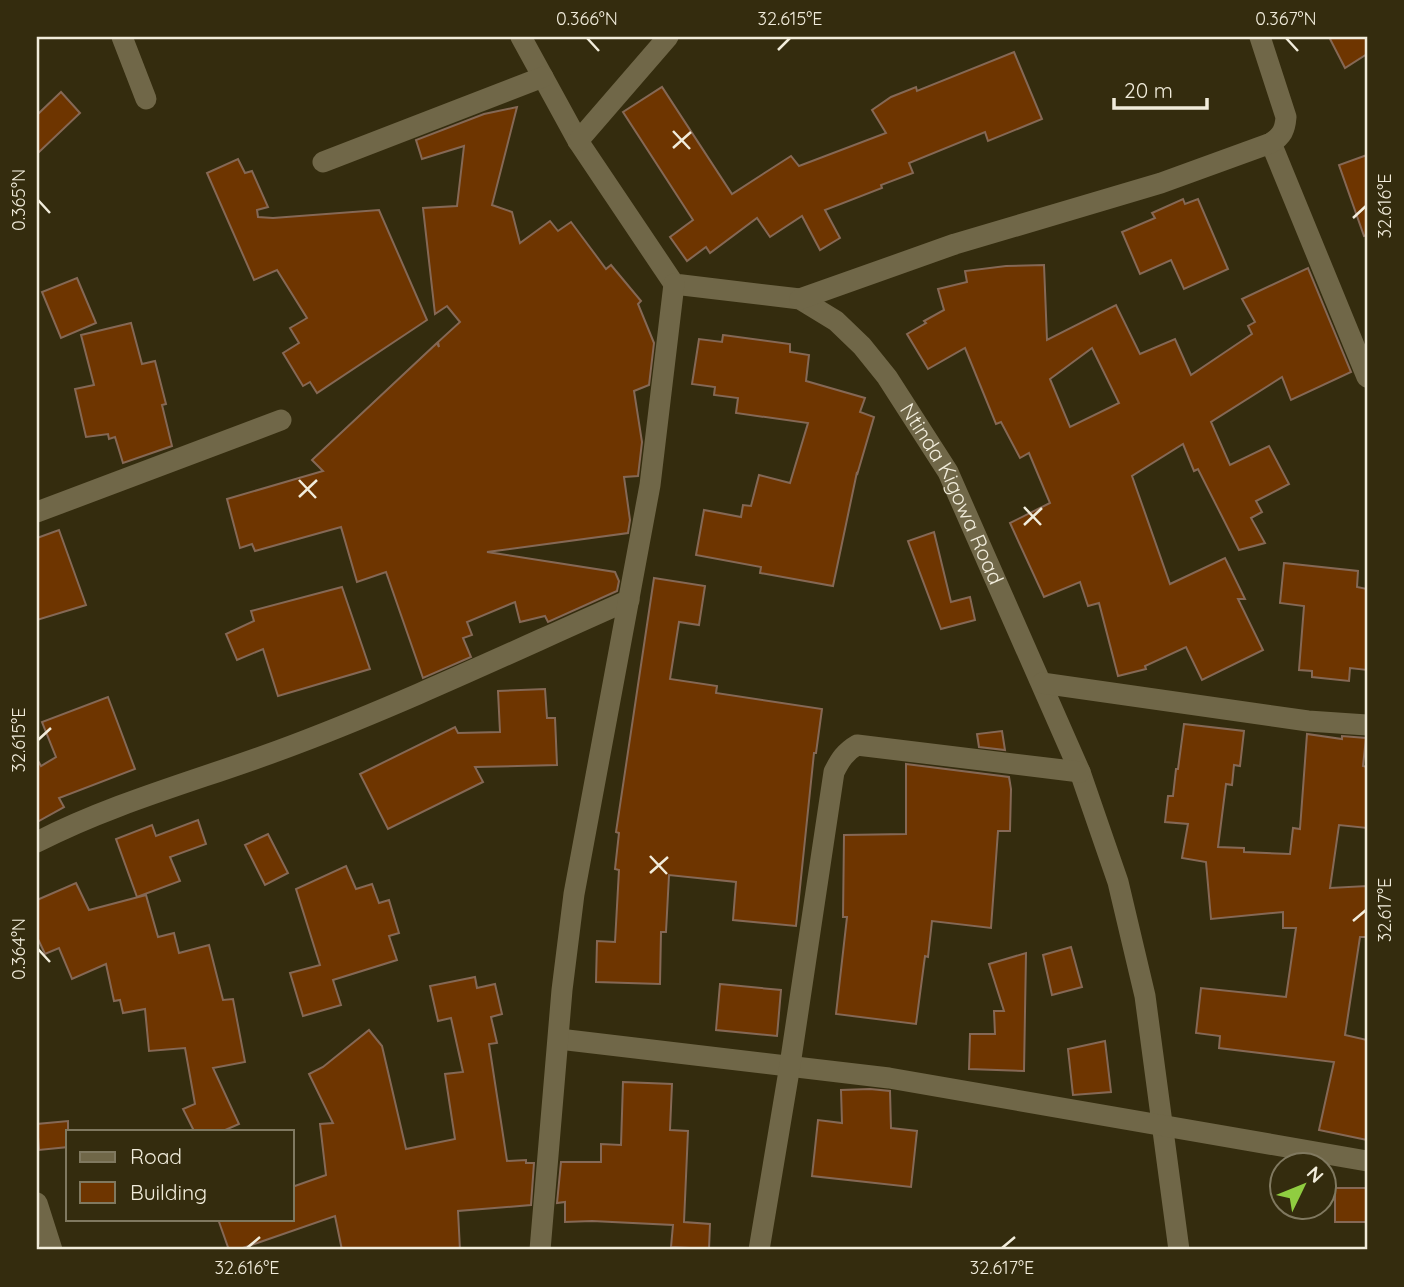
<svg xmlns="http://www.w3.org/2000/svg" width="1404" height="1287" font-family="Quicksand,sans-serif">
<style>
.building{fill:#6e3500;stroke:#856855;stroke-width:2;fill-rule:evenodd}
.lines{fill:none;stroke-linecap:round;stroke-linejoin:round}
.minor{stroke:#706748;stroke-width:21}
.ticks{fill:none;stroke:#f1ecdb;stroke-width:2.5}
.labels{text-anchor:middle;stroke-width:7;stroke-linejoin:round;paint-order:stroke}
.street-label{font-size:21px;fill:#f1ecdb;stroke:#342c0e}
.neatline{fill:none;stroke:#f1ecdb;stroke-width:2.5}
.ticks-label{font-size:18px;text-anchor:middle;fill:#f1ecdb}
</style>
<rect width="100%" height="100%" fill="#342c0e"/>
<!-- building -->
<g class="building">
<polygon points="1329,37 1367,37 1367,54 1345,68"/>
<polygon points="1014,52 1042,119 988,141 985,132 909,163 913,173 881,185 882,188 825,210 840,238 820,250 802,216 770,237 757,218 710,253 706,247 687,261 670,237 693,220 623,112 662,87 732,194 791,156 799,166 886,133 872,110 891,97 916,87 917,91"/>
<polygon points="61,92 80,113 37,154 37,115"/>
<polygon points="517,107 492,205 512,212 520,243 550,221 558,231 571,222 606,269 611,265 641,301 638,304 654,343 649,385 634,391 642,442 638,476 624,477 630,520 628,533 487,552 615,572 619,581 617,591 548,622 545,616 520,622 515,602 467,622 472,635 463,638 471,657 423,678 386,572 357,582 341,527 255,551 252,544 240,548 227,499 323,471 312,460 437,343 439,347 438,342 460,322 447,306 435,314 423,208 457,206 464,146 422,159 416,140 484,114"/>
<polygon points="1367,155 1367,235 1364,236 1339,165"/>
<polygon points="238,159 245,173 252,171 268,207 257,210 258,217 273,218 379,210 427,320 317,393 310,382 303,386 283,353 299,343 290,328 307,318 277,270 254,280 207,173"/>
<polygon points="1183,199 1185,204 1198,199 1228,269 1184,289 1171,260 1140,274 1122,232 1155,218 1152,213"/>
<path d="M 1044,265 L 1047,340 L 1116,305 L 1140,354 L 1175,339 L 1191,375 L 1252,334 L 1248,326 L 1255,322 L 1242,299 L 1308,268 L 1351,372 L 1291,400 L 1282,377 L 1211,422 L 1230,465 L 1269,446 L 1289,484 L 1256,501 L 1262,512 L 1251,518 L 1265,543 L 1239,550 L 1198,469 L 1194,471 L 1183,444 L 1132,476 L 1170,584 L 1225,558 L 1245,599 L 1238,599 L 1263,650 L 1202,680 L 1186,647 L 1145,666 L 1146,669 L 1118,676 L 1099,603 L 1088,606 L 1080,582 L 1044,597 L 1010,523 L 1050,503 L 1029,453 L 1020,458 L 1001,422 L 996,424 L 965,348 L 928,369 L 907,334 L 926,323 L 924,321 L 944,310 L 938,289 L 967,282 L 965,271 L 1006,266 ZM 1092,348 L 1119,403 L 1070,427 L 1050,379 Z"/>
<polygon points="77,278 96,323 61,338 42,292"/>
<polygon points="131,323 142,364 155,361 166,404 162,405 172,446 123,463 115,437 109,439 108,434 86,437 75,389 94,385 81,335"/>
<polygon points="723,335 790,344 790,352 809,355 806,381 865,398 860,412 874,417 857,475 857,472 833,586 760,573 761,567 696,555 704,510 741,517 743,505 751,506 759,475 790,483 808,423 736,413 738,398 714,395 715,387 692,384 699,339 722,342"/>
<polygon points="59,530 86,605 37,620 37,538"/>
<polygon points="934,532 951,602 970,597 975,620 941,629 908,541"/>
<polygon points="1284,563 1358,571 1357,587 1367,589 1367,670 1350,668 1349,681 1312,677 1312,671 1299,670 1304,606 1280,603"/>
<polygon points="654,578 705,586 699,625 679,622 670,679 717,686 716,693 822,709 816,753 814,753 796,926 733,920 736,882 669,875 666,932 661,932 660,984 596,982 597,941 615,942 619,870 615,869 619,833 616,832"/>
<polygon points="342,587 370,669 278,696 263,649 237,660 226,634 254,621 251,611"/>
<polygon points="545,689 547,718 555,718 557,765 475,767 483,782 388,829 360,774 455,727 458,733 500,732 498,691"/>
<polygon points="108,697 135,769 59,798 64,807 37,822 37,759 41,766 56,757 42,722"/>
<polygon points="1184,724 1244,731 1240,766 1234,765 1232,785 1226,784 1218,847 1244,848 1244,852 1290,854 1293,828 1300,829 1307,734 1342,739 1342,736 1366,738 1363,766 1367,767 1367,828 1339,825 1330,888 1367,886 1367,937 1360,937 1345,1035 1367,1040 1367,1140 1319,1130 1334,1062 1219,1048 1220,1036 1196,1033 1201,988 1286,997 1296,928 1283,928 1283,912 1211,919 1206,862 1182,858 1188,824 1165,822 1168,796 1173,796 1176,769 1178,769"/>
<polygon points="1002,731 1005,750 979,747 977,734"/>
<polygon points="906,764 1009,777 1011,789 1010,831 998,831 991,928 932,921 928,957 925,956 916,1024 836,1014 847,917 843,917 844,835 906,834"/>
<polygon points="198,820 206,844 170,857 180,881 137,897 116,839 152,825 156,836"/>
<polygon points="268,834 288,873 265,885 245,845"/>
<polygon points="346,866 356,889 372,884 379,903 389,900 399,933 389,936 397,960 333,980 341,1005 303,1016 290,973 320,965 296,889"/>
<polygon points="76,883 89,910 146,895 158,937 174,933 179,953 209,945 223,1000 233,999 245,1062 213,1068 239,1124 223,1131 194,1131 183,1109 195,1104 185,1048 149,1051 145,1009 123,1013 120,1000 114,1001 106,964 72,979 59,948 45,954 37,937 37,900"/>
<polygon points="1071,947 1082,987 1052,995 1043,955"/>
<polygon points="1026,953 1024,1071 969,1069 970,1034 995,1034 994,1011 1004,1011 989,964"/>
<polygon points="475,977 477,988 495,984 502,1014 491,1017 497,1043 489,1044 507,1161 526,1160 526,1163 534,1163 531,1205 458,1211 460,1250 342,1250 335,1216 237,1250 229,1250 218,1219 292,1219 292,1187 326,1175 320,1124 333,1123 309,1074 323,1067 369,1030 382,1046 406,1149 455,1139 445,1074 463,1072 451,1018 438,1021 430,986"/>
<polygon points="720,984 781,990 777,1036 716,1030"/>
<polygon points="1105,1041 1111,1092 1073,1095 1068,1049"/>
<polygon points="623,1082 672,1084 670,1130 688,1131 684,1222 710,1224 709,1249 671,1247 673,1225 592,1221 565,1222 565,1202 557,1203 561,1162 601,1162 601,1144 621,1145"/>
<polygon points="870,1089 890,1091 891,1128 917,1131 911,1187 812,1176 818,1120 842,1123 841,1090"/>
<polygon points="68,1121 68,1147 39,1150 37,1124"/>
<rect x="1335" y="1188" width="32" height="34"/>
</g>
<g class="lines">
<!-- minor -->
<g class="minor">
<polyline points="122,37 146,99"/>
<path id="s1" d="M 521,37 L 578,141 L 674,284 L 800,299 L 836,321 L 862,346 L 887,377 L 948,472 L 1080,772 L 1118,882 L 1145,996 L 1179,1250"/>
<polyline points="578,141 668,37"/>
<polyline points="1271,143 1367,377"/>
<polyline points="323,162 543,77"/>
<path d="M 800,299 L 955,244 L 1161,183 L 1271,143 C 1282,136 1285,130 1286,117 L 1260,37"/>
<polyline points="37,512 281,420"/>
<polyline points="1042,683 1308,721 1367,725"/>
<path d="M 37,842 C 119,800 210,777 296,744 C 409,701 518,649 629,600"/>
<polyline points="559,1039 889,1078 1367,1161"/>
<polyline points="37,1203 52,1250"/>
<polyline points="540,1250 562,990 574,894 650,485 674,284"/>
<path d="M 759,1250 L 790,1065 L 834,772 C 840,760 845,752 857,745 L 1080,772"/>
</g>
</g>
<!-- ticks -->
<path class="ticks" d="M 587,38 L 599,51M 1286,38 L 1298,51M 778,50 L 790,38M 673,131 L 690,149M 673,148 L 691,132M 38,200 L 50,213M 1353,218 L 1366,206M 299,480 L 316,498M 299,497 L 317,480M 1024,507 L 1041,525M 1024,525 L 1042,508M 38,740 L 51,728M 650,856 L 667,874M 650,873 L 668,857M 1353,921 L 1366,910M 38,949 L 50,962M 247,1248 L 260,1237M 1002,1248 L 1015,1237"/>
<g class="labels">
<!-- street labels -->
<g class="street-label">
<text dy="7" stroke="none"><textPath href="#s1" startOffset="670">Ntinda Kigowa Road</textPath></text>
</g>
</g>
<!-- border -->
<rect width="1404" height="1287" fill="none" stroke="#342c0e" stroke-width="77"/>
<!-- legend -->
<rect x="66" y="1130" width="228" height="91" fill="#342c0e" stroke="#807960" stroke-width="2"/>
<rect x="80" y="1152" width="35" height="10" fill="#706748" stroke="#807960" stroke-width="2"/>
<text x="130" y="1164" font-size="21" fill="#f1ecdb">Road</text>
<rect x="80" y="1182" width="35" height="21" fill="#6e3500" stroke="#807960" stroke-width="2"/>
<text x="130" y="1200" font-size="21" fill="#f1ecdb">Building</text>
<!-- north arrow -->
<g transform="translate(1303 1186) rotate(47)"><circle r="33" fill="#342c0e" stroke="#807960" stroke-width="2"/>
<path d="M0-5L12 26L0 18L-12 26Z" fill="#90cd41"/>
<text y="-10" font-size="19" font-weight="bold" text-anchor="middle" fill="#f1ecdb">N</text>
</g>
<!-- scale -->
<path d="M1114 98v10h93v-10" fill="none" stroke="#f1ecdb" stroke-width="3.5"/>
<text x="1124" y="98" font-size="21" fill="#f1ecdb" stroke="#342c0e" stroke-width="5" paint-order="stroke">20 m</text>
<rect x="38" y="38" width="1328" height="1210" class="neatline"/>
<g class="ticks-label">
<text x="587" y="25">0.366°N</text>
<text x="790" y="25">32.615°E</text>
<text x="1286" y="25">0.367°N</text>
<text transform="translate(19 200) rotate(-90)" y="6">0.365°N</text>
<text transform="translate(1385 206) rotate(-90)" y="6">32.616°E</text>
<text transform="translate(19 740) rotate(-90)" y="6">32.615°E</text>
<text transform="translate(1385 910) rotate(-90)" y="6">32.617°E</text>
<text transform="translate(19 949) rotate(-90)" y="6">0.364°N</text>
<text x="247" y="1274">32.616°E</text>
<text x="1002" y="1274">32.617°E</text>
</g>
</svg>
